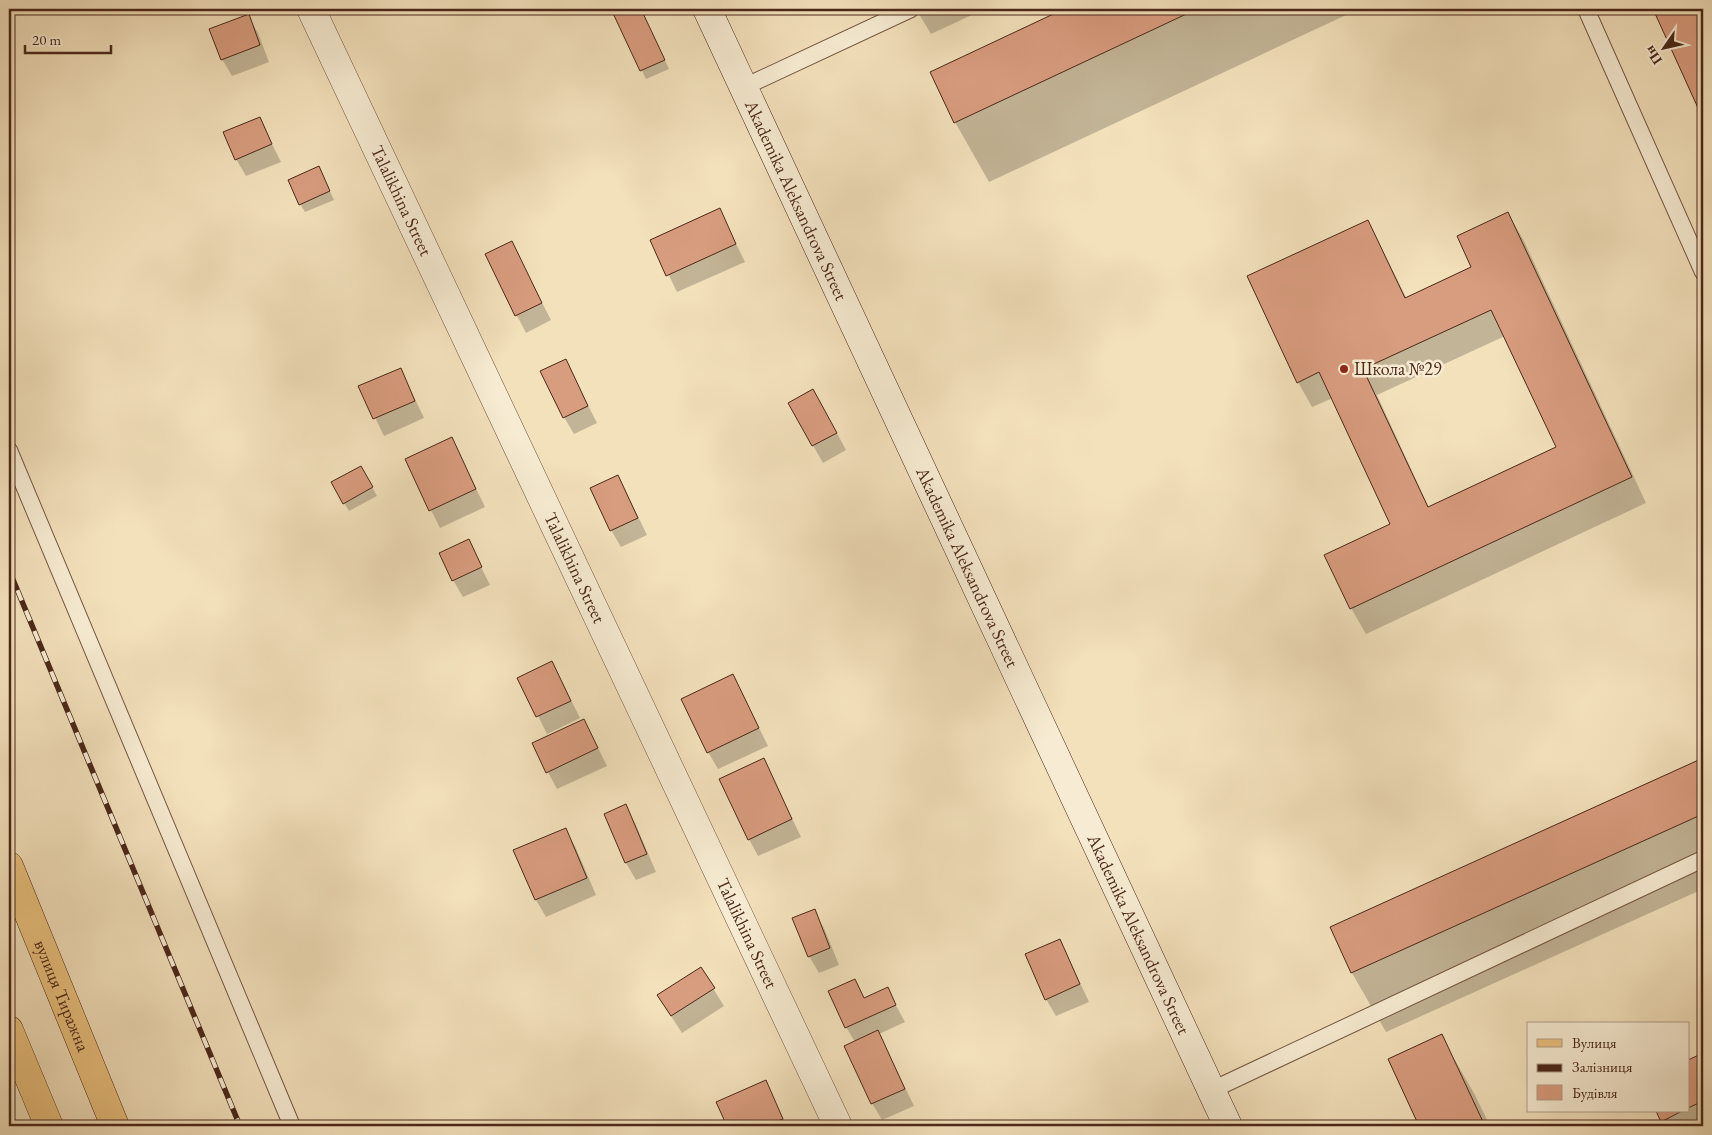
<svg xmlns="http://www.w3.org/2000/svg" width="1712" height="1135" font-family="'EB Garamond',serif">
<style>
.shadow{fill:#0003;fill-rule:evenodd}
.building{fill:#d89c7e;stroke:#4b281a;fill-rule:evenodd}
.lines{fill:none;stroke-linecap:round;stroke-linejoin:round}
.lane-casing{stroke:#755642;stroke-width:18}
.street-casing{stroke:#755642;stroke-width:29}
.secondary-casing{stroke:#4b281a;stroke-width:29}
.primary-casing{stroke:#4b281a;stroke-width:29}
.lane{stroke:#f7ecd3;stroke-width:16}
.street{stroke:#f7ecd3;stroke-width:28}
.secondary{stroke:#f7ecd3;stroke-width:28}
.primary{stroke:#eac07e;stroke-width:28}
.rail-casing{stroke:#4b281a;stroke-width:5.5}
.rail{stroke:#f7ecd3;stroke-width:4;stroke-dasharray:11;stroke-linecap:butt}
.poi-dot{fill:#8f2418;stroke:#f7ecd3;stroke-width:2}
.labels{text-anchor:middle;stroke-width:5;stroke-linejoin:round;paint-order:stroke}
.street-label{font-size:18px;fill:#4b281a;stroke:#f7ecd3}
.poi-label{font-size:18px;fill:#4b281a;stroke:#f7ecd3;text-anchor:start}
</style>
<rect width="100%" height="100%" fill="#f3e1bc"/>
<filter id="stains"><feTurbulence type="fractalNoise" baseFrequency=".004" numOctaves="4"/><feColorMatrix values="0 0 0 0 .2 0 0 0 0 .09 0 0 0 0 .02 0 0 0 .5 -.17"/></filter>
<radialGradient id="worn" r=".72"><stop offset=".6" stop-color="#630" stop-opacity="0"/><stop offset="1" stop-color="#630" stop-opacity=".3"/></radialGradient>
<!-- shadow -->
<g class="shadow">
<polygon points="612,9 641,9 669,69 646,79"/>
<polygon points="916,9 971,9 974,14 931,34"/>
<polygon points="1067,9 1359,9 989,182 955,122 931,72"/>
<polygon points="1654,9 1703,9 1703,116"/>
<polygon points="248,16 258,33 269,62 232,76 222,59"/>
<polygon points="259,118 281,162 246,176 236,159"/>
<polygon points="319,168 334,200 305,212 300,204"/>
<polygon points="719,209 745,262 677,292 652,240"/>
<path d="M 1508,214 L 1523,239 L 1646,503 L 1366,634 L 1351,608 L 1392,525 L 1333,398 L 1312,407 L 1298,382 L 1368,221 L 1407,299 L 1473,268 ZM 1505,336 L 1557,448 L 1429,508 L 1377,395 Z"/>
<polygon points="511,243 551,320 526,333 486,255"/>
<polygon points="565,360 597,423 574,434 564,417"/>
<polygon points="401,370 424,418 384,436 360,387"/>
<polygon points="789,403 823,407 846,450 823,463"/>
<polygon points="452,439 485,507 440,528 406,460"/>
<polygon points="361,467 377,496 349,511 332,483"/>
<polygon points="618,476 647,535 621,547 611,530"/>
<polygon points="468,541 490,585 463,597 453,580"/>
<polygon points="552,662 580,718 547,734 519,678"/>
<polygon points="733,675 768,746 718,769 708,752"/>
<polygon points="584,720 607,766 557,789 548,772"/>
<polygon points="1703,759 1703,889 1386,1032 1352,973 1331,927"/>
<polygon points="764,760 801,837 758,856 749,839"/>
<polygon points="625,806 635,823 656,872 636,880 626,863 606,814"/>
<polygon points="565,829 575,846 596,895 546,917 536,900"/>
<polygon points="814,911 824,928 839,965 819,973 809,956"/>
<polygon points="1060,940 1089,1002 1056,1016 1046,999"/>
<polygon points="701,969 724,1006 682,1033 669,1013"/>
<polygon points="855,980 865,999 887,989 905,1022 879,1034 914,1106 882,1120 872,1103 855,1042 846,1027"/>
<polygon points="1441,1036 1475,1095 1490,1126 1420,1126 1389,1060"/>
<polygon points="1703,1054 1703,1123 1696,1126 1665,1126 1657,1111 1688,1111 1688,1061"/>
<polygon points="765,1082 787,1126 728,1126 718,1103"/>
</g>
<!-- building -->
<g class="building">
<polygon points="611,9 641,9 665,60 640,71"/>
<polygon points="1064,9 1197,9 954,123 930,72"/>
<polygon points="1653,9 1703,9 1703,119"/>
<polygon points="249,14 260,45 221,60 209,29"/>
<polygon points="260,117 272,144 235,160 223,132"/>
<polygon points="319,166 330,191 299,205 288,180"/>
<polygon points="720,208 736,244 666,276 650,240"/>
<path d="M 1508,212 L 1632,477 L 1350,609 L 1324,555 L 1390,524 L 1319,372 L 1297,383 L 1247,276 L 1368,220 L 1405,298 L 1471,267 L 1457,236 ZM 1491,310 L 1556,447 L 1428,507 L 1363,369 Z"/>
<polygon points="512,241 542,303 515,316 485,254"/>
<polygon points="566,359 588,406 563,418 540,371"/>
<polygon points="401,368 415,401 373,419 358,386"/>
<polygon points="813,389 837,433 812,446 788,403"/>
<polygon points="452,437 476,489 429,511 405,459"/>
<polygon points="361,466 373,487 343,504 331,482"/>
<polygon points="618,475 638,518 610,531 590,488"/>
<polygon points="469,539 482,567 452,581 439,553"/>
<polygon points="552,661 571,701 536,717 517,678"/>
<polygon points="733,674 759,728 707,753 681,699"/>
<polygon points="584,719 598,748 546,773 532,743"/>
<polygon points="764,758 792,819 748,840 719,779"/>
<polygon points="1703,758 1703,814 1351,973 1330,927"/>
<polygon points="626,804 647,854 625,863 604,814"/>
<polygon points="566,828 587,878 535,900 513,850"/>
<polygon points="815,909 830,948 808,957 792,918"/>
<polygon points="1060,939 1080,984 1045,1000 1025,954"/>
<polygon points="701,967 715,988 671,1016 657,995"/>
<polygon points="855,979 864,998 888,987 896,1005 845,1028 828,991"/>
<polygon points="878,1030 905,1089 871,1104 844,1046"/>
<polygon points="1442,1034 1485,1126 1419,1126 1388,1059"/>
<polygon points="1703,1053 1703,1101 1688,1108 1688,1060"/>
<polygon points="766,1080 783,1119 765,1126 727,1126 716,1102"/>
<polygon points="1656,1111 1682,1111 1661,1122"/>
</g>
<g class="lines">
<!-- lane casing -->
<g class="lane-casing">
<g id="lane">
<polyline points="1586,9 1703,272"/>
<polyline points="744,87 911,9"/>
<polyline points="9,450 292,1126"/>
<polyline points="1212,1090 1703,859"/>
</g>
</g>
<!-- street casing -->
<g class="street-casing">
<g id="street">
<path id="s1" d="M 311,9 L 838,1126"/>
</g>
</g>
<!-- secondary casing -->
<g class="secondary-casing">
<g id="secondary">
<path id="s2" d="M 707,9 L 1228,1126"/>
</g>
</g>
<!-- primary casing -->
<g class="primary-casing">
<g id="primary">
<path id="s3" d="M 9,866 L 115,1126"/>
<polyline points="9,1030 49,1126"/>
</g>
</g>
<!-- lane -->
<use href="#lane" class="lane"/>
<!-- street -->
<use href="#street" class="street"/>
<!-- secondary -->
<use href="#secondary" class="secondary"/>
<!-- primary -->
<use href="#primary" class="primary"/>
<!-- rail casing -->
<g class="rail-casing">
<polyline id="rail" points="9,570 240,1126"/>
</g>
<!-- rail -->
<use href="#rail" class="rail"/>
</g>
<!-- markers -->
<circle class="poi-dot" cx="1344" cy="369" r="5"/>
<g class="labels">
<!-- street labels -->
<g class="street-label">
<text dy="6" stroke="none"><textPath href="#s2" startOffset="211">Akademika Aleksandrova Street</textPath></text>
<text dy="6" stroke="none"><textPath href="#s1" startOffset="212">Talalikhina Street</textPath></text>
<text dy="6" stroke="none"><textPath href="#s1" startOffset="618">Talalikhina Street</textPath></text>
<text dy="6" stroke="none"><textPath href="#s2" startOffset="616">Akademika Aleksandrova Street</textPath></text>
<text dy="6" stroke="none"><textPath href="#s1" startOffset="1022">Talalikhina Street</textPath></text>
<text dy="6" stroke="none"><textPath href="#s2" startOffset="1021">Akademika Aleksandrova Street</textPath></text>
<text dy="6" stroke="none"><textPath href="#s3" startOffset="140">вулиця Тиражна</textPath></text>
</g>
<!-- poi labels -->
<g class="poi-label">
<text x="1354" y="375">Школа №29</text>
</g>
</g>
<!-- margin -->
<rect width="1712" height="1135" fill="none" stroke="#f3e1bc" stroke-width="30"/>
<rect x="10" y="10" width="1692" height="1115" fill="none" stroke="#4b281a" stroke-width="2.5"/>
<rect x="15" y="15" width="1682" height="1105" fill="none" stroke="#4b281a"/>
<!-- legend -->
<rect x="1527" y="1022" width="162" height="90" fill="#f7ecd3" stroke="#b29e89"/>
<rect x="1537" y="1039" width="25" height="8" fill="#eac07e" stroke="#b29e89"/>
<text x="1572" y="1048" font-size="15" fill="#4b281a">Вулиця</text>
<rect x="1537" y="1064" width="25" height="8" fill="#4b281a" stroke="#b29e89"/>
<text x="1572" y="1072" font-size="15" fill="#4b281a">Залізниця</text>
<rect x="1537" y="1085" width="25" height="15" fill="#d89c7e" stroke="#b29e89"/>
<text x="1572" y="1098" font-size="15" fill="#4b281a">Будівля</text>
<!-- north arrow -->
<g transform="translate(1664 48) rotate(236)" stroke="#f7ecd3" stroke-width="4" paint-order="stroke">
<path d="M0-4L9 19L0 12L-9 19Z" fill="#4b281a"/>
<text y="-8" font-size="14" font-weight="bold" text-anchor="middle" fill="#4b281a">Пн</text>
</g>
<!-- scale -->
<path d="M25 45v8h86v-8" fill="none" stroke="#4b281a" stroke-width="2.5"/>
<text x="32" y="45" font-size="15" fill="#4b281a" stroke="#f7ecd3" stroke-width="4" paint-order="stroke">20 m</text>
<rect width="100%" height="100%" filter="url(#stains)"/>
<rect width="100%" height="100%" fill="url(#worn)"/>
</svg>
